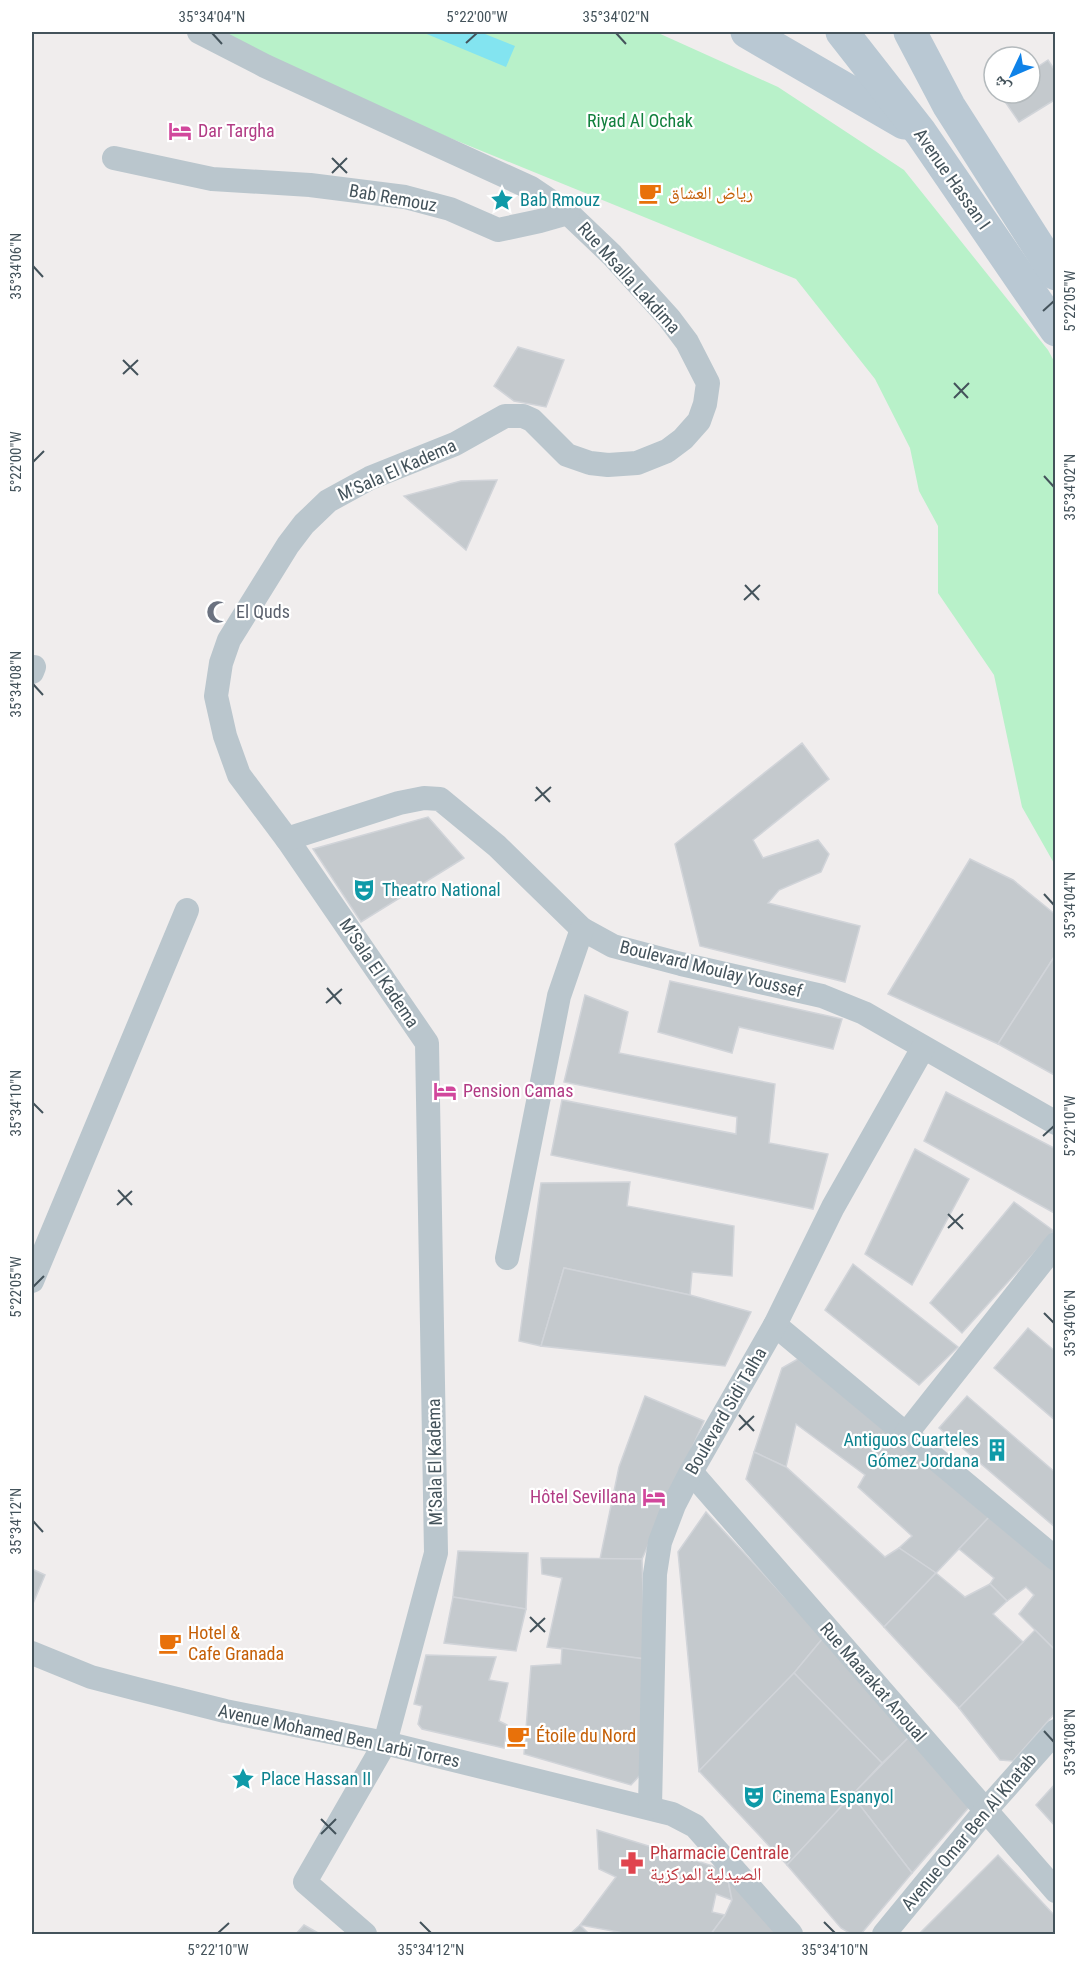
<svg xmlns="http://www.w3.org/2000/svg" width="1087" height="1966" font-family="'Roboto Condensed','Noto Naskh Arabic',sans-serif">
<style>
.green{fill:#b8f1c9}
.water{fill:#83e4f0}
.building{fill:#c4c9cd;stroke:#d1d4d9;stroke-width:1.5}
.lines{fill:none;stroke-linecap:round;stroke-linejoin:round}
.street{stroke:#bac6cd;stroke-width:24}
.secondary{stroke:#b9c8d3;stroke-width:33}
.ticks{fill:none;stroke:#44535b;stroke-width:2}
.labels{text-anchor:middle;stroke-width:4.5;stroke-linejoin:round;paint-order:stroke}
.park-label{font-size:18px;fill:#12803e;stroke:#fff}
.hotel-label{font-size:18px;fill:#b23c85;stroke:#fff;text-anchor:start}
.street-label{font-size:18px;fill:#44535b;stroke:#fff}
.food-label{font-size:18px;fill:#c56008;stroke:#fff;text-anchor:start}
.culture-label{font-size:18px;fill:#0d838f;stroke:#fff;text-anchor:start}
.worship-label{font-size:18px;fill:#5b616d;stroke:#fff;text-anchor:start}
.health-label{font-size:18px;fill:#be3a42;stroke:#fff;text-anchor:start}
.neatline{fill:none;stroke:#44535b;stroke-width:2}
.ticks-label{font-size:15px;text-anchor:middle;fill:#44535b}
</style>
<rect width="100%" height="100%" fill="#f0eded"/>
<!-- green -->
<polygon class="green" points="190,32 656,32 778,87 904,170 1048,350 1055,363 1055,865 1022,807 994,675 938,593 938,526 919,491 910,448 875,379 796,279"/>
<!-- water -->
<polygon class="water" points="422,32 480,32 515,46 506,67"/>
<!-- building -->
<g class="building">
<polygon points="1048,60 1056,72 1056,99 1019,122 999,93 1030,93 1030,72"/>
<polygon points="518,347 564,360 546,407 514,401 494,386"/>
<polygon points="497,480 466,550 404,496 461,481"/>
<polygon points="802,743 829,779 753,840 763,858 818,840 829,854 821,872 779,890 768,903 860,926 845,982 700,946 675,844"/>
<polygon points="428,817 464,858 361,922 313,849"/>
<polygon points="970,859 1013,880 1056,915 1056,954 998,1044 888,994"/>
<polygon points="1056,954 1056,1076 998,1044"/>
<polygon points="670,981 842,1019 833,1049 739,1027 732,1053 658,1032"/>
<polygon points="585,995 628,1012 619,1053 775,1084 769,1143 828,1154 813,1209 551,1155 562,1100 736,1134 737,1117 564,1082"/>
<polygon points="946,1092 1056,1149 1056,1214 924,1141"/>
<polygon points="915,1149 969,1179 912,1285 865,1254"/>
<polygon points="630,1182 627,1206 734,1226 732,1276 692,1272 690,1295 564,1268 541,1346 519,1341 541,1183"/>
<polygon points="1014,1202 1054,1231 962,1333 930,1303"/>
<polygon points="853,1264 958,1347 919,1385 825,1310"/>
<polygon points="564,1268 690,1295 751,1312 725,1366 541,1346"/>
<polygon points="1028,1328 1056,1352 1056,1421 994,1368"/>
<polygon points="798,1359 991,1515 936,1573 899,1548 912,1536 858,1487 865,1475 796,1424 786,1467 754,1452 782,1368"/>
<polygon points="645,1396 704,1421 642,1559 600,1559 619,1467"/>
<polygon points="967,1396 1056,1473 1056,1528 939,1428"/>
<polygon points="754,1452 786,1467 885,1557 899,1548 936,1573 884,1627 746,1479"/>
<polygon points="706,1512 823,1638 794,1673 699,1771 678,1552"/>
<polygon points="991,1515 1056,1568 1056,1651 1019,1614 1034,1595 1026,1587 1007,1601 990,1584 994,1578 959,1549"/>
<polygon points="458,1551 528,1553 526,1609 453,1597"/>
<polygon points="541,1558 642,1559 645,1659 547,1647 562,1578 542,1574"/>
<polygon points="32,1569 45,1575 32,1606"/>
<polygon points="936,1573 965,1597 990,1584 1007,1601 993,1614 1023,1642 959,1708 884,1627"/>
<polygon points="453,1597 526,1609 516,1651 444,1643"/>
<polygon points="1035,1630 1056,1651 1056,1712 1013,1761 1000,1760 959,1708"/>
<polygon points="823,1638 909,1737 882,1763 794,1673"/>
<polygon points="562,1648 645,1659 642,1773 631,1785 524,1754 531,1666 561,1664"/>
<polygon points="426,1655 496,1657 489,1680 508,1683 499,1721 507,1725 504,1748 422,1729 418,1724 422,1706 414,1704"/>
<polygon points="794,1673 882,1763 787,1865 699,1771"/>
<polygon points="909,1737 970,1806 912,1873 852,1795"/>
<polygon points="1056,1783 1056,1827 1036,1805"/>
<polygon points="852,1795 912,1873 861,1934 851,1934 841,1928 787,1865"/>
<polygon points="597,1830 726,1870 732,1900 716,1894 712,1912 725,1915 711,1934 629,1934 580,1925 616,1877 599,1869"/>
<polygon points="998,1855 1056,1917 1056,1934 919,1934"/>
<polygon points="726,1870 784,1934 711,1934 725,1915 732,1900"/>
<polygon points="304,1925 320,1934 296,1934"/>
<polygon points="580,1925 589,1934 570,1934"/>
</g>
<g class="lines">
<!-- street -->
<g class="street">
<polyline points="199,32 265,66 531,188 568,213 612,255 669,318 687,342 708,383 705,404 699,421 683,439 667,451 637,463 608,465 590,463 567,455 532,420 523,416 505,416 455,444 370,478 328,501 304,524 288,545 229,640 221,663 216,696 225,736 239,775 287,839 427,1043 436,1553 385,1743 305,1882 365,1934"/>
<polyline points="114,158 212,179 310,185 405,197 450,209 498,230 540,221 568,213"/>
<polyline points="32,672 34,667"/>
<polyline points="287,839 399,803 424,798 440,799 497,846 582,929 613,946 681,964 822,996 864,1013 1056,1123"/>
<polyline points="507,1258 559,996 582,929"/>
<polyline points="32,1281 187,910"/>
<polyline points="775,1325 1056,1559"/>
<polyline points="906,1434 1056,1244"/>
<polyline points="691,1472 1056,1891"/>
<polyline points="32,1653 91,1677 137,1689 225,1711 385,1743 672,1814 695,1826 791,1934"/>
<polyline points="650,1807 655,1574 660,1542 674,1505 691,1472 775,1325 833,1207 923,1048"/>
<polyline points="884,1934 985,1811 1056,1731"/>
</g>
<!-- secondary -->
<g class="secondary">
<polyline points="747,32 904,123"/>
<polyline points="842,32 921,133 1056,330"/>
<polyline points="910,32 949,106 1056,274"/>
</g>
</g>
<!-- ticks -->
<path class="ticks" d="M 212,33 L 222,44M 616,33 L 626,44M 466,43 L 477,33M 332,158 L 347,173M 332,173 L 347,158M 33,266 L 43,277M 1043,311 L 1054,301M 123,360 L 138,375M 123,374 L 138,360M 954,383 L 968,398M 954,398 L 969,383M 33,462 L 44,451M 1044,476 L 1054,487M 745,585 L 759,600M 744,600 L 760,585M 33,684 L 43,695M 536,787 L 550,802M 535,801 L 551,787M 1044,894 L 1054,905M 327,988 L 341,1004M 326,1003 L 342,989M 33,1103 L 43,1113M 1043,1136 L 1054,1126M 118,1190 L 132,1205M 117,1205 L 132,1191M 948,1214 L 963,1229M 948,1228 L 963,1214M 33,1287 L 44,1276M 1044,1313 L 1054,1323M 739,1415 L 754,1431M 739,1430 L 754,1416M 33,1521 L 43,1532M 530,1617 L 545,1632M 530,1632 L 545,1618M 1044,1731 L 1054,1742M 321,1819 L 336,1834M 321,1834 L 336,1819M 420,1922 L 431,1933M 824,1922 L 835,1933M 218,1933 L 229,1923"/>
<!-- icons -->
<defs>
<g id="hotel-bare" transform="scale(1.8)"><path d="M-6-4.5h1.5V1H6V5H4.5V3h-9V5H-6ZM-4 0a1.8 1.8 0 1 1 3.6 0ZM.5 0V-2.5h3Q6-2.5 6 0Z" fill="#d1479c" stroke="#fff" stroke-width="2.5" paint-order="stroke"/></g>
<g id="cafe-bare" transform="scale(1.8)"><path d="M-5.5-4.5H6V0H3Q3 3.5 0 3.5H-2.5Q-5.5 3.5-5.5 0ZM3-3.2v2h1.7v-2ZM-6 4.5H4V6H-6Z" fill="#e8710a" stroke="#fff" stroke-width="2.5" paint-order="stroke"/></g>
<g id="sight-bare" transform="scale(1.8)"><path d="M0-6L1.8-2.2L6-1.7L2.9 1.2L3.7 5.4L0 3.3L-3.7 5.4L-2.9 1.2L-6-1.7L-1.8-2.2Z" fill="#0f9aa8" stroke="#fff" stroke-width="2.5" paint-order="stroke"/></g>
<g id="mosque-bare" transform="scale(1.8)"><path d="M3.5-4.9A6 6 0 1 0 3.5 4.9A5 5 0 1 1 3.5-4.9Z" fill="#6b7280" stroke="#fff" stroke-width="2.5" paint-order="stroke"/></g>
<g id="theatre-bare" transform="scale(1.8)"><path d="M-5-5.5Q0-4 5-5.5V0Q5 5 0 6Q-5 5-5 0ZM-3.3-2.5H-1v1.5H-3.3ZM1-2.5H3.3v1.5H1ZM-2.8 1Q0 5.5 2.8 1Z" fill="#0f9aa8" stroke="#fff" stroke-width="2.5" paint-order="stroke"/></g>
<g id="building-bare" transform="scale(1.8)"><path d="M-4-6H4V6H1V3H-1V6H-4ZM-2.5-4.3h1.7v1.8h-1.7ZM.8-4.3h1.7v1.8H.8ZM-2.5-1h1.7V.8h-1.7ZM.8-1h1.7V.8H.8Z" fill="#0f9aa8" stroke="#fff" stroke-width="2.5" paint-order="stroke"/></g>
<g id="pharmacy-bare" transform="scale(1.8)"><path d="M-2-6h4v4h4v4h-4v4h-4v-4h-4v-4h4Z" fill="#e0444e" stroke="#fff" stroke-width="2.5" paint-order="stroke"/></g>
</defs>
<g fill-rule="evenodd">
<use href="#hotel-bare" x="180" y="131"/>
<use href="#cafe-bare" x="650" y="193"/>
<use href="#sight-bare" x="502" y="200"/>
<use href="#mosque-bare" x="218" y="612"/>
<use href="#theatre-bare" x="364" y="890"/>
<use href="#hotel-bare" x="445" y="1091"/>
<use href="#building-bare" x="997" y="1450"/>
<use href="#hotel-bare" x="654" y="1497"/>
<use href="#cafe-bare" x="170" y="1643"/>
<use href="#cafe-bare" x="518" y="1736"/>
<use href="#sight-bare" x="243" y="1779"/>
<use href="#theatre-bare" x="754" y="1797"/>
<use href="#pharmacy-bare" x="632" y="1863"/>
</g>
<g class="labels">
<!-- park labels -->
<g class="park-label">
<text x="640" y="127">Riyad Al Ochak</text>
</g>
<!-- hotel labels -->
<g class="hotel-label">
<text x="198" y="137">Dar Targha</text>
<text x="463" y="1097">Pension Camas</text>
<text x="636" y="1503" text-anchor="end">Hôtel Sevillana</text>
</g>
<!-- street labels -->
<g class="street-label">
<text transform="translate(952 179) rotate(55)" y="6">Avenue Hassan I</text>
<text transform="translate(393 198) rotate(10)" y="6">Bab Remouz</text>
<text transform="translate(629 278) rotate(48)" y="6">Rue Msalla Lakdima</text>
<text transform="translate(397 470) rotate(-24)" y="6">M’Sala El Kadema</text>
<text transform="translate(711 969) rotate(14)" y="6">Boulevard Moulay Youssef</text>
<text transform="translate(379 973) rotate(56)" y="6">M’Sala El Kadema</text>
<text transform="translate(726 1411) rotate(-60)" y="6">Boulevard Sidi Talha</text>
<text transform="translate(435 1462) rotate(-91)" y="6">M’Sala El Kadema</text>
<text transform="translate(873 1682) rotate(49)" y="6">Rue Maarakat Anoual</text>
<text transform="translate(339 1736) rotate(12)" y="6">Avenue Mohamed Ben Larbi Torres</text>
<text transform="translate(969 1832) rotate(-50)" y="6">Avenue Omar Ben Al Khatab</text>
</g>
<!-- food labels -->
<g class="food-label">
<text x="668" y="199">رياض العشاق</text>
<text x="188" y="1639">Hotel &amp;<tspan x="188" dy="21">Cafe Granada</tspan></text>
<text x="536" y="1742">Étoile du Nord</text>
</g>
<!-- culture labels -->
<g class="culture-label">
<text x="520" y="206">Bab Rmouz</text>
<text x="382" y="896">Theatro National</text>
<text x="979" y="1446" text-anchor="end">Antiguos Cuarteles<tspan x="979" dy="21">Gómez Jordana</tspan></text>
<text x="261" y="1785">Place Hassan II</text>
<text x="772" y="1803">Cinema Espanyol</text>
</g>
<!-- worship labels -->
<g class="worship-label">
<text x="236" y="618">El Quds</text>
</g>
<!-- health labels -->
<g class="health-label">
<text x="650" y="1859">Pharmacie Centrale<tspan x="650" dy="21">الصيدلية المركزية</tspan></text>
</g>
</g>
<!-- border -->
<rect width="1087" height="1966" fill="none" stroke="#ffffff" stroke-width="66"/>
<!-- north arrow -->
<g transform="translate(1012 75) rotate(226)"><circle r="28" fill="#ffffff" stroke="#b4babd" stroke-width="1.5"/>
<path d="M0-4.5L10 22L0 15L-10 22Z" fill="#0f82e8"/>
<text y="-9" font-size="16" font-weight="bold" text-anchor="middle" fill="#44535b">ش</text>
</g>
<rect x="33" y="33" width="1021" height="1900" class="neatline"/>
<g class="ticks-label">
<text x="212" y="22">35°34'04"N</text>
<text x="477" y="22">5°22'00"W</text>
<text x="616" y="22">35°34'02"N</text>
<text transform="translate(16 266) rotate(-90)" y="5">35°34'06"N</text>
<text transform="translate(1070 301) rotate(-90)" y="5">5°22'05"W</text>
<text transform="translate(16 462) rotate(-90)" y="5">5°22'00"W</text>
<text transform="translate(1070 487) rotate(-90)" y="5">35°34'02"N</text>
<text transform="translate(16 684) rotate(-90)" y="5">35°34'08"N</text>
<text transform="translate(1070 905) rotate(-90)" y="5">35°34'04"N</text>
<text transform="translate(16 1103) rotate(-90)" y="5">35°34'10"N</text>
<text transform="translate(1070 1126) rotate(-90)" y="5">5°22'10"W</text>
<text transform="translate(16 1287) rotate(-90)" y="5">5°22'05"W</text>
<text transform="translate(1070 1323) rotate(-90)" y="5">35°34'06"N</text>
<text transform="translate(16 1521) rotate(-90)" y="5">35°34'12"N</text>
<text transform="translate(1070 1742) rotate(-90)" y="5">35°34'08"N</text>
<text x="218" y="1955">5°22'10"W</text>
<text x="431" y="1955">35°34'12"N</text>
<text x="835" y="1955">35°34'10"N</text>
</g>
</svg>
